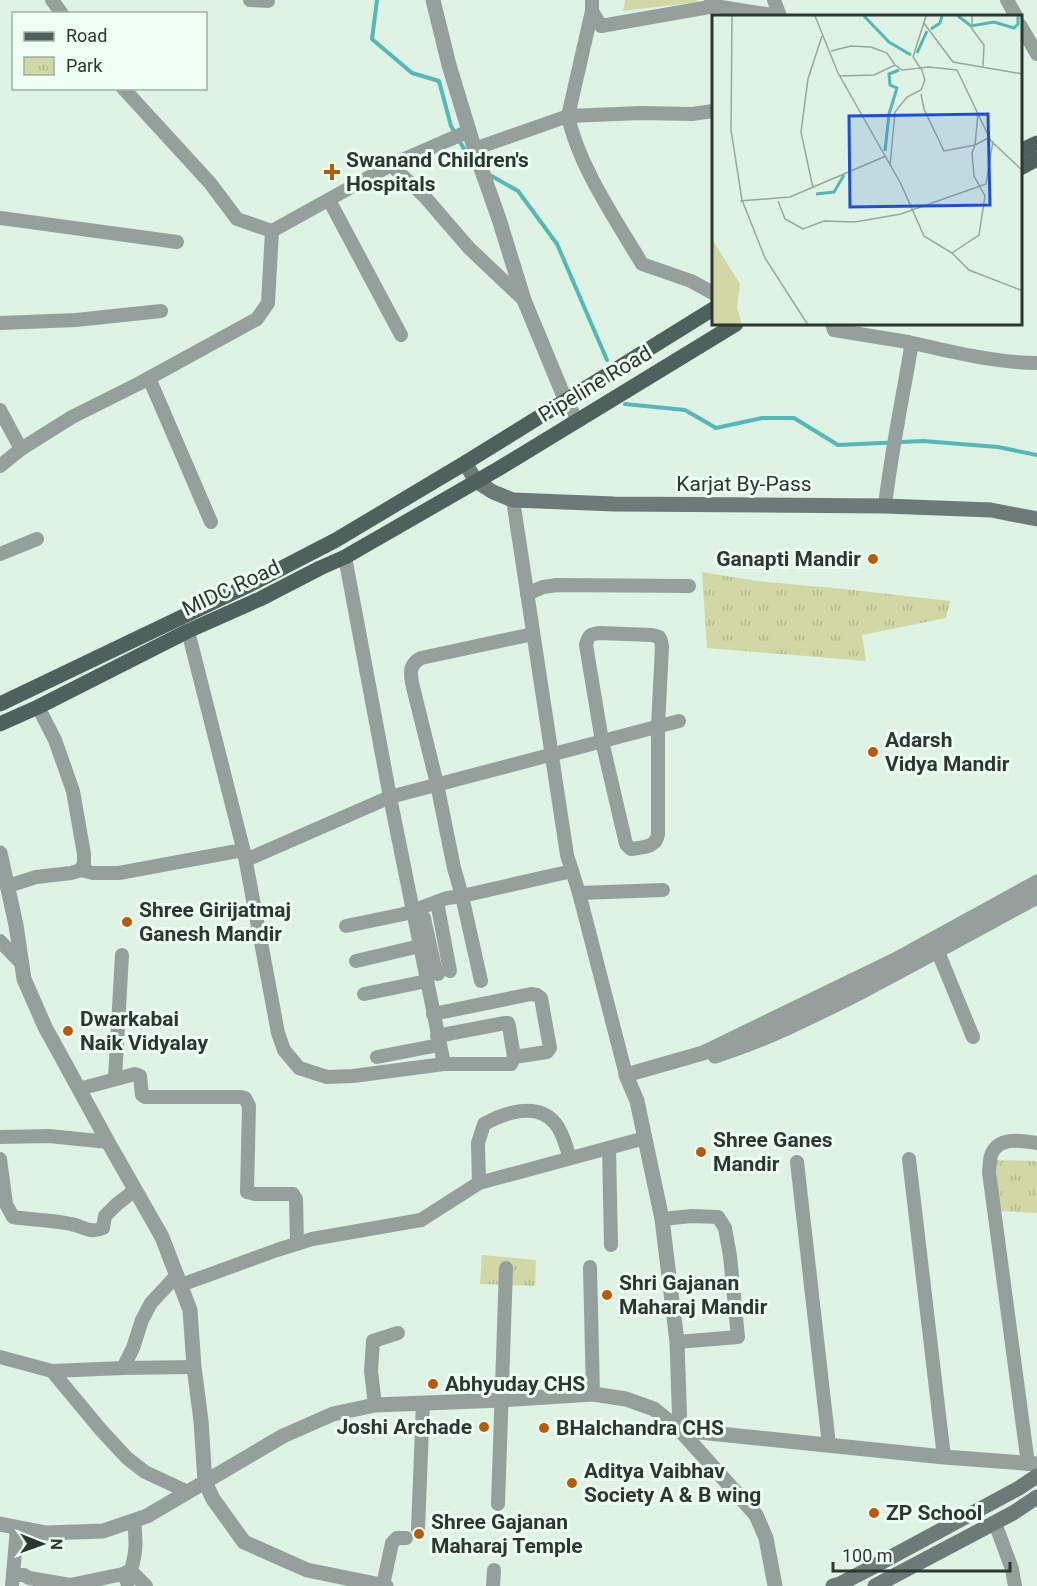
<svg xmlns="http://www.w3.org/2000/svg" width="1037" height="1586" font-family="Roboto,sans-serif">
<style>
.park{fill:url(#park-tufts)}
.pitch{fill:#d1d8a6}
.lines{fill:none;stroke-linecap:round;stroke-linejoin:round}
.stream{stroke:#54b7b8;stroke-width:4}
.minor{stroke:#95a09d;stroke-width:14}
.tertiary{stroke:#95a09d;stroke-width:15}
.secondary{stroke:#6c7b77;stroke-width:15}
.primary{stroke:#4f615c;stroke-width:15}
.poi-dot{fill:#b85a0a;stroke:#eefff3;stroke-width:2}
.labels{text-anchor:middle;stroke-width:6;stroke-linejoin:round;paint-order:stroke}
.poi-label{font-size:21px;font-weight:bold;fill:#2e3631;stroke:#eefff3;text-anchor:start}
.street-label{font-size:21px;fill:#2e3631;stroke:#eefff3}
.inset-river{fill:none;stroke:#54b7b8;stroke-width:3}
.inset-road{fill:none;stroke:#98a79c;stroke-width:1.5}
.view{fill:#1d4ed8;fill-opacity:0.15;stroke:#1d4ed8;stroke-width:3}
.inset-edge{fill:none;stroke:#2e3631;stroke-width:3}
</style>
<defs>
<pattern id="park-tufts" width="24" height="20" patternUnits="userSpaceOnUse" patternTransform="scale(1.5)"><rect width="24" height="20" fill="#d1d8a6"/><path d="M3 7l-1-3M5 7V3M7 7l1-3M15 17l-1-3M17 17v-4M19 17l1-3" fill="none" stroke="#b4ba8f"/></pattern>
</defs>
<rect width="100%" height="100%" fill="#def3e4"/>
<!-- park -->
<g class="park">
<polygon points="702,572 757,581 844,589 950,601 946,618 862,635 866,661 707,648"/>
<polygon points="996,1160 1037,1161 1037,1213 998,1211"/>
<polygon points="482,1255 536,1260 535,1286 480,1284"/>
</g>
<!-- pitch -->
<polygon class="pitch" points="625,0 696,0 699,2 623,11"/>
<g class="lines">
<!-- stream -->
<g class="stream">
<polyline points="377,0 372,39 412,73 439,81 451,126 472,163"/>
<polyline points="488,174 518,191 557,244 607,360"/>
<polyline points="625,404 685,410 716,428 762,418 794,418 838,445 923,441 998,447 1037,455"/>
</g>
<!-- minor -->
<g class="minor">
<polyline points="52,0 62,14"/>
<polyline points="250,0 268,1"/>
<path d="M 592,0 L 592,11 L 568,116 C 579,167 616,220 642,264 L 691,281 L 713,293"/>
<polyline points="711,0 715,6 778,16"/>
<polyline points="774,0 780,16"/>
<polyline points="1007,0 1016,16"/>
<polyline points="592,11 601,26 715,6"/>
<polyline points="1020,25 1037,54"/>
<polyline points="123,88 210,183 237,219 272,231"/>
<polyline points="474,149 568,116 641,113 692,114 713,111"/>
<polyline points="391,165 469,131"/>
<polyline points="329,200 401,335"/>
<polyline points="0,218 177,242"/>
<polyline points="0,323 76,320 161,311"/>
<path d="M 832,324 L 834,330 L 908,342 L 911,348 C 902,401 891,453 885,506"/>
<path d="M 908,342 C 950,351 994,363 1037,363"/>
<polyline points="149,378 211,522"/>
<polyline points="0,410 21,449"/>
<polyline points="0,466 21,449 72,417 138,384 257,319 268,303 272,231 391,165 425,197 469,248 524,300"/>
<polyline points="513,500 567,855 579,893 626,1075"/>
<polyline points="0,554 37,539"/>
<polyline points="345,557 390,797 444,1064"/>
<polyline points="527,594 543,587 557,585 689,586"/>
<polyline points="188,631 246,860 390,797 679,721"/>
<path d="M 599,633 L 652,635 L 659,637 L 661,641 L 662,647 L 658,726 L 658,834 C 656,848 643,847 631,849 L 626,844 L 602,741 L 586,645 C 588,636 590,634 599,633 Z"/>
<polyline points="245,857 278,1033 284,1050 299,1068 327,1077 353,1076 444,1064 511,1064 514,1057"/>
<polyline points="81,870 93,873 119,873 243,850"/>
<polyline points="8,886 36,877 71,873 81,870 84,863 84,854 73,791 55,740 38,707"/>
<polyline points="579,893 663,890"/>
<polyline points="437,902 450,971"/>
<polyline points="424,918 435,968 438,974"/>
<polyline points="346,926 404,914 447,898 462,896 572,871"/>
<polyline points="0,941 22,964"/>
<polyline points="938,952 973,1037"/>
<polyline points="356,961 420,946"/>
<path d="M 481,981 L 462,896 L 454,868 L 437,784 L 412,683 C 410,671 410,664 421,658 L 533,634"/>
<polyline points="364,994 427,981"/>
<polyline points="433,1014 531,994 537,995 541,998 550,1048 547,1052 514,1057 509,1026 508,1023 505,1023 437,1036"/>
<polyline points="377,1057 439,1045"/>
<polyline points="115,1078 122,955"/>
<polyline points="79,1089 135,1074 140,1076 142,1095 145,1097 241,1097 245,1098 249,1106 247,1192 255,1194 293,1194 296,1199 297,1244"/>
<polyline points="0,1137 49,1136 108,1142"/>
<polyline points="609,1148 611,1245"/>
<path d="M 0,1159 L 6,1204 L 13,1217 C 32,1220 52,1220 71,1224 C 83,1226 90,1234 103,1228 L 105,1216 L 116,1205 L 135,1190"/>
<polyline points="909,1159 944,1457"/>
<polyline points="797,1162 829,1445"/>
<path d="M 479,1183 L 478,1143 L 484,1124 C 504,1113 537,1101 555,1123 C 563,1132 566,1147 570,1158"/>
<polyline points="662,1219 692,1216 718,1217 725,1228 730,1256 738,1337 677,1342"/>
<polyline points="590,1267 593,1394"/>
<polyline points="181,1285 277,1250 312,1239 421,1220 479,1183 645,1138"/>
<polyline points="0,1357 52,1371 101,1430 127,1458 145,1472 188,1492"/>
<polyline points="123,1368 133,1348 142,1320 151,1303 177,1275"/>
<polyline points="52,1371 123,1368 194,1367"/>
<polyline points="375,1405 371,1371 373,1341 398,1333"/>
<path d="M 1028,1464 L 989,1172 C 990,1167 989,1158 992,1153 C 1000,1136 1022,1141 1037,1143"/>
<polyline points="498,1504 506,1268"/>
<polyline points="995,1523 1012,1569 1015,1586"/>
<polyline points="418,1529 423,1403"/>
<path d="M 13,1575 L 24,1575 L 29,1578 L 70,1585 L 123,1574 L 131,1570 C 137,1550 136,1540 134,1521"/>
<polyline points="126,1579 127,1582 135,1575 146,1586"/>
<polyline points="383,1585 392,1543 397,1538 406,1538"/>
<polyline points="12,1586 17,1528"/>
<polyline points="493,1586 494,1570"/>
</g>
<!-- tertiary -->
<g class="tertiary">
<polyline points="433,0 449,65 476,154 499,219 524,300 565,399 576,420"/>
<polyline points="0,853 16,925 24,979 45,1027 108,1142 162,1237 190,1310 194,1367 201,1421 205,1482 213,1499 244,1542 307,1570 386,1586"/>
<polyline points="1037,882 895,960 703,1053 626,1075 637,1101 662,1219 677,1342 680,1430 944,1457 1037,1464"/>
<path d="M 715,1056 C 766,1040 813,1016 861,992 C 920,961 978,929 1037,897"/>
<polyline points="0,1524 46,1533 103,1531 147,1516 283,1436 333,1414 375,1405 502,1400 593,1394 626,1399 654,1409 680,1430 756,1515 766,1538 775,1586"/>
</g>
<!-- secondary -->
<g class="secondary">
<polyline points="465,463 476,481 493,492 513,500 614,504 885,506 991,510 1037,519"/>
<polyline points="833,1586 840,1584 869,1569 1019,1488 1037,1476"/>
<polyline points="875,1586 1013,1513 1037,1497"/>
</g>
<!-- primary -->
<g class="primary">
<polyline points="1020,151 1037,143"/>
<polyline points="1020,168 1037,159"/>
<polyline points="0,704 253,583 336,540 465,463 713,309"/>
<polyline points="0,724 38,707 188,631 260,599 320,568 345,557 498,469 736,324"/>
</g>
</g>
<!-- markers -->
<g class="poi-dot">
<path d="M329 163h6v6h6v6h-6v6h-6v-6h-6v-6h6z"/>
<circle cx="873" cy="559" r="6"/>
<circle cx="873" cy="752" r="6"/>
<circle cx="127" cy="922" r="6"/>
<circle cx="68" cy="1031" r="6"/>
<circle cx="701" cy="1152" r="6"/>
<circle cx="607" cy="1295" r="6"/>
<circle cx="433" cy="1384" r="6"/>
<circle cx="484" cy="1427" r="6"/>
<circle cx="544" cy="1428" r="6"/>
<circle cx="572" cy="1483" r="6"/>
<circle cx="874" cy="1513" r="6"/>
<circle cx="419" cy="1534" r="6"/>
</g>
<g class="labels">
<!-- poi labels -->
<g class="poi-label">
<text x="346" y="167">Swanand Children's<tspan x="346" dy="24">Hospitals</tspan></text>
<text x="861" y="566" text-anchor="end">Ganapti Mandir</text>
<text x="885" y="747">Adarsh<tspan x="885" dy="24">Vidya Mandir</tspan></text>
<text x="139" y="917">Shree Girijatmaj<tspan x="139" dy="24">Ganesh Mandir</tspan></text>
<text x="80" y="1026">Dwarkabai<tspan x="80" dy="24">Naik Vidyalay</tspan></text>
<text x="713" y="1147">Shree Ganes<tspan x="713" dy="24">Mandir</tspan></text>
<text x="619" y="1290">Shri Gajanan<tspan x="619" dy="24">Maharaj Mandir</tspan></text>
<text x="445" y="1391">Abhyuday CHS</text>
<text x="472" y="1434" text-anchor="end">Joshi Archade</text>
<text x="556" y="1435">BHalchandra CHS</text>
<text x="584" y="1478">Aditya Vaibhav<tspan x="584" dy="24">Society A &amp; B wing</tspan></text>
<text x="886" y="1520">ZP School</text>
<text x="431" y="1529">Shree Gajanan<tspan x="431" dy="24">Maharaj Temple</tspan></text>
</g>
<!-- street labels -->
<g class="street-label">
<text transform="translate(595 384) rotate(-31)" y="7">Pipeline Road</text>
<text x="744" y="491">Karjat By-Pass</text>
<text transform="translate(231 588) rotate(-25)" y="7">MIDC Road</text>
</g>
</g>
<!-- overview -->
<g transform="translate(712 15)">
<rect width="310" height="310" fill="#def3e4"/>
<path d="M 0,224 L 28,269 L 25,292 L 30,310 L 0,310 Z" fill="#d1d8a6"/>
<path class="inset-river" d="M 152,1 L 177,27 L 199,40M 246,1 L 259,11 L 282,7 L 302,13 L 306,9 L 306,1M 219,14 L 228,8 L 230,1M 205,38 L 215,16M 173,136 L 177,99 L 185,73 L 178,70 L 177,59 L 187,55M 104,179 L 122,177 L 132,160"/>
<path class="inset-road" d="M 20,1 L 19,115 L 30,185 L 53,243 L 96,310M 103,1 L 126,58 L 189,169 L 212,221 L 240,238 L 257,255 L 311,276M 260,1 L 260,14 L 272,30 L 271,51M 211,7 L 241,47 L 311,59M 119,36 L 139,31 L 159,32 L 175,38 L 183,50M 209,54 L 201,42 L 214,1M 245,55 L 279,126 L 311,156M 128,61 L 162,60 L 183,50 L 190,55 L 217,52 L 245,55M 209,79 L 212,94 L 232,136 L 263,130 L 266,98M 178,151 L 183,97 L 195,82 L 209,75 L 213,65 L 209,52M 101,173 L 89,117 L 96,64 L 110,21M 28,186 L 78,182 L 174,141M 66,186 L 73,204 L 91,214 L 112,206 L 143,207 L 189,199 L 274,169 L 281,126M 240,238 L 267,220 L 273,181 L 262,161 L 260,138 L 263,130 L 278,122"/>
<path class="view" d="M 276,99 L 278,190 L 138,192 L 137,101 Z"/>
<rect width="310" height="310" class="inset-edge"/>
</g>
<!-- legend -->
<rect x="12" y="12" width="195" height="78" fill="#eefff3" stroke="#a1afa5" stroke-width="1.5"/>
<rect x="24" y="32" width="30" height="9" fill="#4f615c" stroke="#a1afa5" stroke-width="1.5"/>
<text x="66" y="42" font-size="18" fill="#2e3631">Road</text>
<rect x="24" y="57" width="30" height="18" fill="url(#park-tufts)" stroke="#a1afa5" stroke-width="1.5"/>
<text x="66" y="72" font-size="18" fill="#2e3631">Park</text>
<!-- north arrow -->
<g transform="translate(42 1544) rotate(91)" stroke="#eefff3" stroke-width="4.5" paint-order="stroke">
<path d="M0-4.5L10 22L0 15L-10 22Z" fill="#2e3631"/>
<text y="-9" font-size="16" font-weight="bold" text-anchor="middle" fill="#2e3631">N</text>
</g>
<!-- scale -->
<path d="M833 1562v9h177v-9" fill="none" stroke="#2e3631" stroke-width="3"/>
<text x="842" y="1562" font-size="18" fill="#2e3631" stroke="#eefff3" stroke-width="4.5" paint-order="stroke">100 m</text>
</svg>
